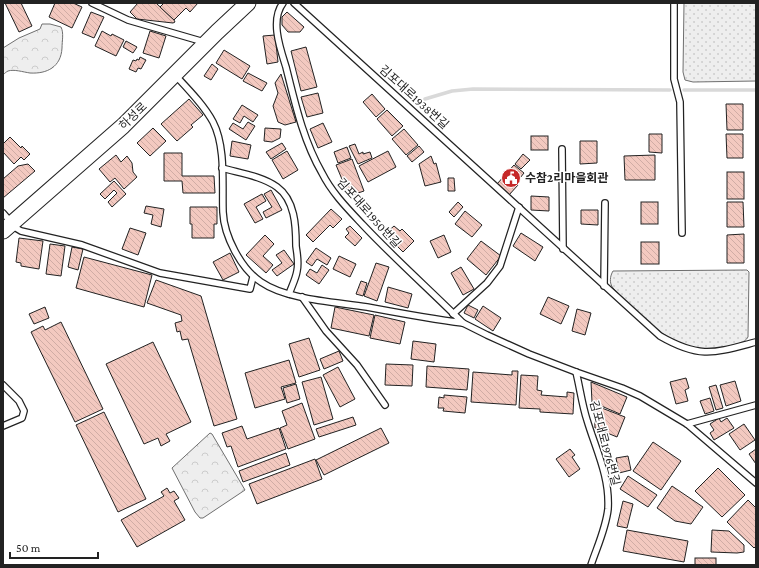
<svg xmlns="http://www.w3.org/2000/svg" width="759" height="568" font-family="'Crimson Pro','Noto Sans KR',serif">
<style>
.forest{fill:url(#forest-crowns);stroke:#6f6f6f}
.garden{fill:url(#garden-dots);stroke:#6f6f6f}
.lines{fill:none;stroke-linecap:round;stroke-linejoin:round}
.stream{stroke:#d9d9d9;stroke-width:3.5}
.building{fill:url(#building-back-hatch);stroke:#222}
.lane-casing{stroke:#222;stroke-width:8}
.secondary-casing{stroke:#222;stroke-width:17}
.lane{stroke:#fff;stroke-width:5.5}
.secondary{stroke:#fff;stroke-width:15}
.labels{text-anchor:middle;stroke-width:3;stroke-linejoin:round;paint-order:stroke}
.street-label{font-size:12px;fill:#222;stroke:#fff}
.poi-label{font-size:12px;font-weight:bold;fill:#222;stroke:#fff;text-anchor:start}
</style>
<defs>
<pattern id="forest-crowns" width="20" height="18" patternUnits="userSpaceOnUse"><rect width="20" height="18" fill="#eee"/><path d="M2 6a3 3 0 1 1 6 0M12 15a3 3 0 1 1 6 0" fill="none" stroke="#ccc"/></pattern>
<pattern id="garden-dots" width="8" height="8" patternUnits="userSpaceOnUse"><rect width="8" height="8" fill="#eee"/><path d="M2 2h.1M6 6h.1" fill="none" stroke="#ccc" stroke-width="1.8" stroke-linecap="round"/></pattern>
<pattern id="building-back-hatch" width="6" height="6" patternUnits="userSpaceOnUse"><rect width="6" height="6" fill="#f3c9c0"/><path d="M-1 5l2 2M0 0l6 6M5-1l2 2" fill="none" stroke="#d0aca5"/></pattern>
</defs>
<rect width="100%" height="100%" fill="#fff"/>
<!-- forest -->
<g class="forest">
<path d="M 42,24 L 50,24 L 61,27 C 64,33 62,41 62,48 C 61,67 47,74 30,73 C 23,72 14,69 8,71 C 6,72 5,73 3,75 L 3,48 L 19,38 L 40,29 Z"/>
<polygon points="210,433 212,434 245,490 203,518 200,518 195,512 172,468"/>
</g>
<!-- garden -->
<g class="garden">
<polygon points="684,3 756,3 756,81 693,82 685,80 683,72"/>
<path d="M 747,270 L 749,272 L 748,337 C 745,343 736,344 729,346 C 678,360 645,320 613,288 C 609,283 610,276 613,271 Z"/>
</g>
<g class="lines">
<!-- stream -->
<g class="stream">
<polyline points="684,90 756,90"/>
<polyline points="425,99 452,91 473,89 670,90"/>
</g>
</g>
<!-- building -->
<g class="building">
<polygon points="5,3 21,3 32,26 19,32"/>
<polygon points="55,3 73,3 82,7 72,28 49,17"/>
<polygon points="138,3 156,3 174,20 175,22 173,23 137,19 130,12"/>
<polygon points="164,3 198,3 190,12 186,8 174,20 160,7"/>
<polygon points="91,12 104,17 94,38 82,33"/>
<polygon points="287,12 304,27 300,32 288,32 282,25 282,17"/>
<polygon points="102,31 111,36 112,34 124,40 116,56 95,46"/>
<polygon points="150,31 166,36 159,58 143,53"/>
<polygon points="275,35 278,62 267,64 263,36"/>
<polygon points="126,41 137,47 133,53 123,47"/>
<polygon points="306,47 317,87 301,91 291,51"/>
<polygon points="224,50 250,66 242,79 216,63"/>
<polygon points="140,57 146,60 141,69 138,68 136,72 129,69 133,60 136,61 137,59 139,60"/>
<polygon points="212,64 218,69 211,80 204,76"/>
<polygon points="248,73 267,83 262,91 243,81"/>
<polygon points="281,74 296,122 285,125 278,122 273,106 278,93 275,83"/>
<polygon points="318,93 323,113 307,117 301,97"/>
<polygon points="372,94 385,109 376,117 363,102"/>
<polygon points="189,99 203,115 191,125 193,127 177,141 161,124"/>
<polygon points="726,104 743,104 743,130 727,130"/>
<polygon points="242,105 258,115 253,122 244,116 240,123 233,119"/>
<polygon points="387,110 403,126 392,136 377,119"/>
<polygon points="248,122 255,126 246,140 229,129 233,123 243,129"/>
<polygon points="323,123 332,142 318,148 310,129"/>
<polygon points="153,128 166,141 150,156 137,143"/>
<polygon points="265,128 281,129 280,138 272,142 264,141"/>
<polygon points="404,129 418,145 406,155 392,139"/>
<polygon points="649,134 662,134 662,153 649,152"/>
<polygon points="726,134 743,134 743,158 727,158"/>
<rect x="531" y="136" width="17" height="14"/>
<polygon points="10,137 21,148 22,146 30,154 24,160 21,157 14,164 3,152 3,144"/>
<polygon points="232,141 251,145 248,159 230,156"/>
<polygon points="580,141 597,141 597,163 580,164"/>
<polygon points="282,143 286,149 271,159 266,152"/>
<polygon points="355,144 359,154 363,152 363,154 370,152 372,158 358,164 349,146"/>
<polygon points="419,146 424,152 412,162 407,156"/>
<polygon points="347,147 351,158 338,163 334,152"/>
<polygon points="287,151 298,170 283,179 272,160"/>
<polygon points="388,151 396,167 368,182 359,166"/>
<polygon points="164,153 182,153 182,176 214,176 215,193 183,193 182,181 164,181"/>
<polygon points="523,154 530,160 521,169 515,164"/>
<polygon points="116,155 121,162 127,156 132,163 133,172 137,177 124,189 115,178 110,182 99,169"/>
<polygon points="655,155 655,180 625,180 624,156"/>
<polygon points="431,156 434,164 436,163 441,182 425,186 419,164"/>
<polygon points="352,159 364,191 349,196 336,165"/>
<polygon points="28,164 35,171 3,198 3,179 18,166"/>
<polygon points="514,165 524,173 516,183 518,185 509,195 497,184"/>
<rect x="727" y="172" width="17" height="27"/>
<polygon points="448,178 454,178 455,191 448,191"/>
<polygon points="114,181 126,194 112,207 108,202 117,193 114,190 105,199 100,194"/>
<polygon points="271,190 282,210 266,218 263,212 272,207 264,194"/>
<polygon points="262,194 266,201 256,207 263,219 255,223 244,204"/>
<polygon points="531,196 549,197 549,211 531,210"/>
<polygon points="458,202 463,207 454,217 449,212"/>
<rect x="641" y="202" width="17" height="22"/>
<polygon points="727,202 743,202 744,227 727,227"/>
<polygon points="146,206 164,209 161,227 151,224 153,215 144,213"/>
<polygon points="190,207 217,207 217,224 214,224 214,238 192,238 192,224 190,224"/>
<polygon points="331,209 342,219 333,228 330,225 313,242 306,235"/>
<polygon points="581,210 598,210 598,225 581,224"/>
<polygon points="465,211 482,225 472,237 455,224"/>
<polygon points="350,226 362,238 355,246 345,237 349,233 346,229"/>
<polygon points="394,226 400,231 402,229 414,241 403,252 385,234"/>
<polygon points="130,228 146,233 138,255 122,249"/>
<polygon points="521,233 543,247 535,261 513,246"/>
<polygon points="744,234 744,263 727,263 727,235"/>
<polygon points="265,235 274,244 263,256 273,265 266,273 246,255"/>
<polygon points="444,235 451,252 438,258 430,241"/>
<polygon points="19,238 43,241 39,269 21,266 21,263 16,262"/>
<polygon points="481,241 501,256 486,275 467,259"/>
<rect x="641" y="242" width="18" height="22"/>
<polygon points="50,244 65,246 61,276 46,274"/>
<polygon points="72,247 83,249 78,270 68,267"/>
<polygon points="316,248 331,258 327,265 317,259 312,266 306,262"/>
<polygon points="284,250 294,264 277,276 272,270 282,263 276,255"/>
<polygon points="230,253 239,272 223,280 213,262"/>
<polygon points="339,256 356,264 350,277 333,269"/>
<polygon points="84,257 152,275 144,307 76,288"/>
<polygon points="376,263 389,267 377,301 364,296"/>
<polygon points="322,265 329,270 319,284 306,275 310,269 317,273"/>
<polygon points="461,267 474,289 463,295 451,273"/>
<polygon points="156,280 201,296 237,419 214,426 188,339 182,340 180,331 177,332 175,323 182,321 181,315 147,303"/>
<polygon points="361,281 367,283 363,296 356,294"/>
<polygon points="388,287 412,294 408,308 385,302"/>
<polygon points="548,297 569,306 561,324 540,314"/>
<polygon points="468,305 478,310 474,318 464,313"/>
<polygon points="483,306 501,318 493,331 475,319"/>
<polygon points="45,307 49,318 34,324 29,314"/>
<polygon points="335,307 374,315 369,336 331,328"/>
<polygon points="577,309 591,313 585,335 572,331"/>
<polygon points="375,315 405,322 400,344 370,338"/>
<polygon points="61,322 103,409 75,422 31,332 43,326 45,330"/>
<polygon points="309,338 320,370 299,377 289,344"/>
<polygon points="413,341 436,344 434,362 411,359"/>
<polygon points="153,342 191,422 166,434 170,441 161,446 158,438 144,444 106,364"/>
<polygon points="339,351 343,361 324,369 320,359"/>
<polygon points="289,360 296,383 281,387 285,399 255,408 245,373"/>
<polygon points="386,364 413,365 412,386 385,385"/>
<polygon points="427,366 469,369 467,390 426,387"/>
<polygon points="338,367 355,399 340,407 323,375"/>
<polygon points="512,371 518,371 516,405 471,402 473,372 512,375"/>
<polygon points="521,375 538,376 537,390 542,391 541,395 567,397 567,392 574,393 573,414 540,412 540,409 519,408"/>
<polygon points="321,377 333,419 314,425 302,382"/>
<polygon points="686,378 689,388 685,390 688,401 676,404 670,382"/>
<polygon points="735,381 741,401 726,406 720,385"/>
<polygon points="591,382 627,397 620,414 592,402"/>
<polygon points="296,384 300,399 287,403 283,388"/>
<polygon points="716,385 723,408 716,410 709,387"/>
<polygon points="444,395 467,397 465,413 443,411 444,408 438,408 439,397 444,398"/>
<polygon points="710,398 714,411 705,414 700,401"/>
<polygon points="302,403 315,439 288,449 280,428 287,425 282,411"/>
<polygon points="594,405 625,417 617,437 595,428"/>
<polygon points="104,412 146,499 118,512 76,425"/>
<polygon points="353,417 356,425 319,437 316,429"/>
<polygon points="719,418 721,422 727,418 734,428 714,440 710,433 714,430 710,424"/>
<polygon points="744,424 755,440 740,450 729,434"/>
<polygon points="242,426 247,439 279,428 286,449 238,467 231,446 227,447 222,433"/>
<polygon points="381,428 389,443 324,475 316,460"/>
<polygon points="653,442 681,461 661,490 633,471"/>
<polygon points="570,449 575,455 572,457 580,469 569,477 556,459"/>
<polygon points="756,449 756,464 749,454"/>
<polygon points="286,453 290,465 243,482 239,471"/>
<polygon points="628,456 631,470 619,473 616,458"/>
<polygon points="315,459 322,479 257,504 249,484"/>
<polygon points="718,468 745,495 722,517 695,491"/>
<polygon points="628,476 657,495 648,507 620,489"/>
<polygon points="672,486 703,507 691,524 675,521 657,508"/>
<polygon points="167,488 170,493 174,491 179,498 174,501 185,520 137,547 121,520 164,496 161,492"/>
<polygon points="748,500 756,508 756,546 754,548 727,522"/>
<polygon points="623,501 633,504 627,528 617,526"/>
<polygon points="627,530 688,541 684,562 623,551"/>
<polygon points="712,530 729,531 744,545 744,552 737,553 711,552"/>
<rect x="695" y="558" width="21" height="7"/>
</g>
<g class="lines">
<!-- lane casing -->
<g class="lane-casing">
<g id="lane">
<polyline points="92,3 128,20 204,42"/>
<path d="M 283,3 C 270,20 280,48 286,67 C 295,103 303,140 322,173 C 332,193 348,209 363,225 C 395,259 430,290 463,323"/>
<path d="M 294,3 L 660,336 C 700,359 714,353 756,342"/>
<polyline points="674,3 674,79 680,102 682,233"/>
<path d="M 175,75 C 188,89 204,105 213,122 C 226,147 222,185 223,212 C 224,236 241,269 261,282 C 287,300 336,302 367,307 C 399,313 431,319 463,323 L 487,335 L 529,354 L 576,372 L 622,388 L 640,396 L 687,424 L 756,483"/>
<polyline points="562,149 563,249"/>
<path d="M 222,168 C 239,173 262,176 277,187 C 295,200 296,226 296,246 C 297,254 299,262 297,271 C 296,278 292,286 289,294"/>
<polyline points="3,213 16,228 21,231 82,245 160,273 250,289 253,277"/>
<polyline points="604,286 605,203"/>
<polyline points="302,297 326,331 357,365 385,405"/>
<polyline points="453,314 487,283 500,266 519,207"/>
<path d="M 576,372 C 580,388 582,405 587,420 C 596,450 610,477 608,509 C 606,528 597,547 591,565"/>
<polyline points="3,385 19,401 24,411 22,418 3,426"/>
<polyline points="687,424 756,405"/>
</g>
</g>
<!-- secondary casing -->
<g class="secondary-casing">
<polyline id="secondary" points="3,231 123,126 217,32 248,3"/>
</g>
<!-- lane -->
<use href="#lane" class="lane"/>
<!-- secondary -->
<use href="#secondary" class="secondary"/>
</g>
<!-- icons -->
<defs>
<g id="civic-disc" transform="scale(1)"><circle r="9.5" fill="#c62828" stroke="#fff"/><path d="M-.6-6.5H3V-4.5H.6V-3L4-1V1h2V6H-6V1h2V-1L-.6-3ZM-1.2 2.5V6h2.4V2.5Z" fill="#fff"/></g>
</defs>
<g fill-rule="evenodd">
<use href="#civic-disc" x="511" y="178"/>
</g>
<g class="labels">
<!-- street labels -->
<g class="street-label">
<text transform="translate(414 97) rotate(42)" y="4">김포대로1938번길</text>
<text transform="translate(133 116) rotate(-44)" y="4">하성로</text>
<text transform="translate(369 213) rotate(48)" y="4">김포대로1950번길</text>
<text transform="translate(605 443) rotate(75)" y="4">김포대로1976번길</text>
</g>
<!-- poi labels -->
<g class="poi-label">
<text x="525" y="182">수참2리마을회관</text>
</g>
</g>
<!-- border -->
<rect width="759" height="568" fill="none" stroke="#222222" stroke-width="8"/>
<!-- scale -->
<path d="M10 552v6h88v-6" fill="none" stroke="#222222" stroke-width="2"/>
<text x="16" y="552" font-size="12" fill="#222222" stroke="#ffffff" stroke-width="3" paint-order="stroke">50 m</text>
</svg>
